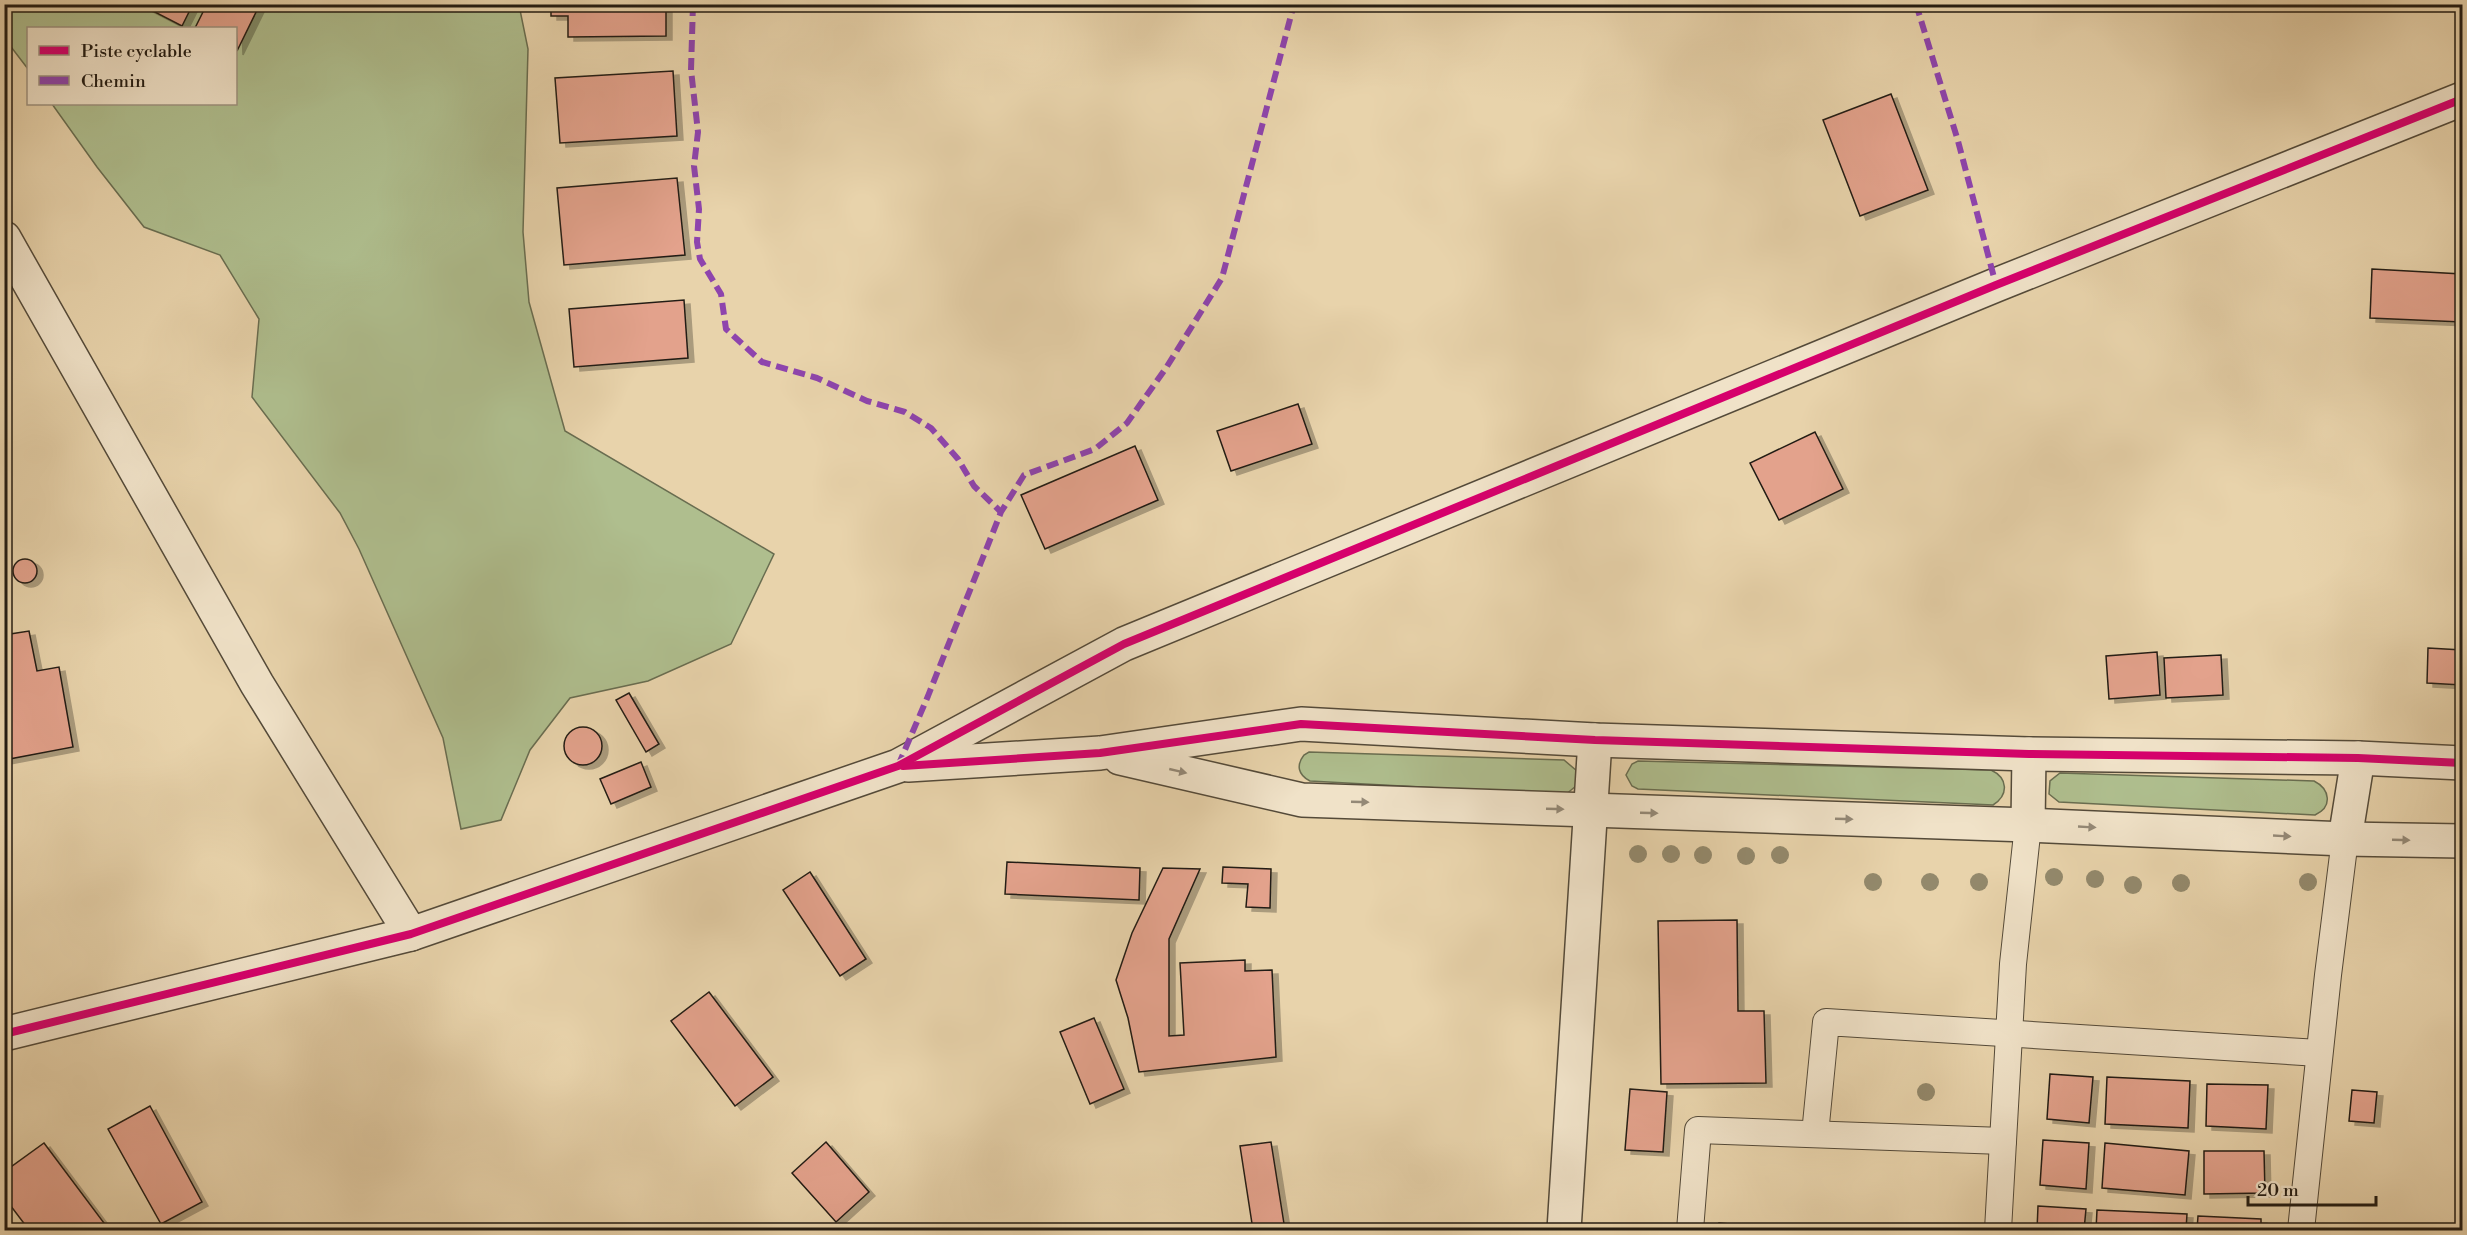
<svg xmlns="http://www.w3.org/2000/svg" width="2467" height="1235" font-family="'Libre Bodoni',serif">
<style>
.green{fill:#afbe8e;stroke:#696d50;stroke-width:1.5}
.building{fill:#e3a28c;stroke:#231c13;stroke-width:1.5;filter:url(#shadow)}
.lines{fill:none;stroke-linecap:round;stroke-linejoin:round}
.lane-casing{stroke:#544a39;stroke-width:28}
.street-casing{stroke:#544a39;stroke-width:36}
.lane{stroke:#f0e2c8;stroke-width:26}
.street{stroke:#f0e2c8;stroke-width:33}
.quiet{stroke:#8e44ad;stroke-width:6;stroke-dasharray:12 6;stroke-linecap:butt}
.cycleway-casing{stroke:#f0e2c8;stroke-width:11}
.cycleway{stroke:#d6006c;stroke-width:8}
.tree{fill:#93896c}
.oneway{fill:#948977}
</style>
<defs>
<filter id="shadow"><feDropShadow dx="6" dy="4" stdDeviation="0" flood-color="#0004"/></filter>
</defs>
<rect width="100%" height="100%" fill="#e8d3ab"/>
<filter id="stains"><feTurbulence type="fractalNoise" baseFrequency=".00333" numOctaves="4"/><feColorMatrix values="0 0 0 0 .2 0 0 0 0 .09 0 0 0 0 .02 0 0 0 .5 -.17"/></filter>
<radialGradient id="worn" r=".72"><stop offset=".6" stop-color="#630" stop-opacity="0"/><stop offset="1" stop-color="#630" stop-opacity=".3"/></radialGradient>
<!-- green -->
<g class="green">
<polygon points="5,5 519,5 528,49 523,232 529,302 565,431 774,554 731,644 648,681 570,698 530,750 501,820 461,829 443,738 359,549 340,513 252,397 259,319 220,255 144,227 97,167 52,104 236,104 236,28 28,28 28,69 5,39"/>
<path d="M 1309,752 L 1564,760 L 1577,771 L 1576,786 L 1565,795 L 1310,781 C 1298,775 1296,765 1304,755 Z"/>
<path d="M 1638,761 L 1991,770 C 2008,778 2009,795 1993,805 L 1638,789 L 1632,786 L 1626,775 L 1632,764 Z"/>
<path d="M 2060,773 L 2314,781 C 2330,789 2333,807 2315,815 L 2059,802 L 2049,794 L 2050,781 Z"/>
</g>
<!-- building -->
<g class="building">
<polygon points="146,4 193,4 182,26 145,7"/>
<polygon points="207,4 260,4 237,51 236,28 195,28"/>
<polygon points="551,4 666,4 666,36 568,37 568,16 551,16"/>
<polygon points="673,71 677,136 560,143 555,78"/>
<polygon points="1891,94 1928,190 1860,216 1823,120"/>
<polygon points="677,178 685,255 564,265 557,188"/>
<polygon points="2372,269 2462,274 2462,322 2370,318"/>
<polygon points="684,300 688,358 574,367 569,309"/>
<polygon points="1298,404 1312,444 1231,471 1217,431"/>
<polygon points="1815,432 1843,489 1779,520 1750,463"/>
<polygon points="1135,446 1158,500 1045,549 1021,495"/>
<circle cx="25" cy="571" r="12"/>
<polygon points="29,631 37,671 59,667 73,747 4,760 4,635"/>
<polygon points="2428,648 2462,650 2462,685 2427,683"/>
<polygon points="2157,652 2160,695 2109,699 2106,656"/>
<polygon points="2221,655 2223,695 2166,698 2164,658"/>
<polygon points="629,693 659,744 646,752 616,700"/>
<circle cx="583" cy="746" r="19"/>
<polygon points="641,762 651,787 611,804 600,779"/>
<polygon points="1007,862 1140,868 1139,900 1005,894"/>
<polygon points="1223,867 1271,869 1270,908 1246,907 1248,884 1222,883"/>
<polygon points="1163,868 1200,869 1169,939 1169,1036 1184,1035 1180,963 1245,960 1245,971 1272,970 1276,1057 1139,1072 1128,1018 1116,980 1132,933"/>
<polygon points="810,872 866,959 840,976 783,890"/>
<polygon points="1737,920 1738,1011 1764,1011 1766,1083 1661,1084 1658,921"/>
<polygon points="709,992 773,1077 735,1106 671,1021"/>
<polygon points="1094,1018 1124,1089 1090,1104 1060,1032"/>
<polygon points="2050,1074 2093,1077 2089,1123 2047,1119"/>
<polygon points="2107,1077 2190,1081 2188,1128 2105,1124"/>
<polygon points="2207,1084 2268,1085 2266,1129 2206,1126"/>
<polygon points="1630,1089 1667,1092 1663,1152 1625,1150"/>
<polygon points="2352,1090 2377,1092 2374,1123 2349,1121"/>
<polygon points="150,1106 202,1202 161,1224 108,1129"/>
<polygon points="2043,1140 2089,1143 2086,1189 2040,1185"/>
<polygon points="826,1142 869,1192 836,1222 792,1173"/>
<polygon points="1271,1142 1285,1230 1253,1230 1240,1146"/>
<polygon points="44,1143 107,1227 103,1230 29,1230 4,1197 4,1172"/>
<polygon points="2105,1143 2189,1151 2185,1195 2102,1188"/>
<polygon points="2204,1151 2264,1151 2265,1193 2204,1194"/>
<polygon points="2038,1206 2086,1209 2084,1230 2037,1230"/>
<polygon points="2097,1210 2187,1214 2186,1230 2096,1230"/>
<polygon points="2198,1216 2261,1219 2261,1230 2197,1230"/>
<polygon points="1719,1223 1795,1230 1719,1230"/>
</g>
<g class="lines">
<!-- lane casing -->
<g class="lane-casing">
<g id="lane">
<polyline points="1815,1134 1826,1022 2319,1053"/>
<polyline points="1690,1230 1698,1130 2003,1141"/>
<polyline points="1998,1230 2013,964 2028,825"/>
<polyline points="2301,1230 2328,975 2345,839"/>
</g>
</g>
<!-- street casing -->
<g class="street-casing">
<g id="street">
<polyline points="4,238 257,684 411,934"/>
<polyline points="1120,758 1302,800 2028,825 2345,839 2462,841"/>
<polyline points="908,765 1100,753 1301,724 1595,740 2029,754 2358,758 2462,763"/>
<polyline points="2028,825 2029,754"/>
<polyline points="2345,839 2358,758"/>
<polyline points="4,1034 411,934 898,766 1124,644 1996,285 2462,99"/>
<polyline points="1564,1230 1595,740"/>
</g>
</g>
<!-- lane -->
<use href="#lane" class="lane"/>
<!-- street -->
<use href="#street" class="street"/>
<!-- quiet -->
<g class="quiet">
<polyline points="693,4 691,70 698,132 694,166 699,209 697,242 700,259 721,294 726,329 762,362 817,378 867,401 905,412 931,428 958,459 974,486 1001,512"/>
<polyline points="1916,4 1958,141 1996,285"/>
<polyline points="898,766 928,696 1001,512 1024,475 1095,449 1127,423 1166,368 1222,278 1294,4"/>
</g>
<!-- cycleway casing -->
<g class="cycleway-casing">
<g id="cycleway">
<polyline points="903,766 1100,753 1301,724 1595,740 2029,754 2358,758 2462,763"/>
<polyline points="4,1034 411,934 898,766 1124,644 1996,285 2462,99"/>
</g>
</g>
<!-- cycleway -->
<use href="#cycleway" class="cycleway"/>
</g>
<!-- trees -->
<g class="tree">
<circle cx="1638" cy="854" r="9"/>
<circle cx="1671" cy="854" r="9"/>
<circle cx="1703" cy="855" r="9"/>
<circle cx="1780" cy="855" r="9"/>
<circle cx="1746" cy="856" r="9"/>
<circle cx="2054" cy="877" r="9"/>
<circle cx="2095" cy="879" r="9"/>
<circle cx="1873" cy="882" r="9"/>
<circle cx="1930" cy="882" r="9"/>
<circle cx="1979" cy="882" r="9"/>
<circle cx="2308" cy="882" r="9"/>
<circle cx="2181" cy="883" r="9"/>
<circle cx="2133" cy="885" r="9"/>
<circle cx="1926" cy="1092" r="9"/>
</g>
<!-- one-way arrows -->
<defs><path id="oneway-solid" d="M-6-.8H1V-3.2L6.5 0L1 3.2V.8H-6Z" transform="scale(1.5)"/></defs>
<g class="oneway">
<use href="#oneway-solid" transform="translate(1178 771) rotate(13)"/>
<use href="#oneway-solid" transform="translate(1360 802) rotate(2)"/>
<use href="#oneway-solid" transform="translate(1555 809) rotate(2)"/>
<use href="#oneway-solid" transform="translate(1649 813) rotate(2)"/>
<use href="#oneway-solid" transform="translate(1844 819) rotate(2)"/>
<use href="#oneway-solid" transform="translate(2087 827) rotate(3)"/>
<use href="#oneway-solid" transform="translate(2282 836) rotate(3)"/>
<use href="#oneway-solid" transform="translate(2401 840) rotate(2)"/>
</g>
<!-- margin -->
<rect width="2467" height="1235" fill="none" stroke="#e8d3ab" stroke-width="24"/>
<rect x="6" y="6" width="2455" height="1223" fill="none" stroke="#231c13" stroke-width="3"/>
<rect x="12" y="12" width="2443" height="1211" fill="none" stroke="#231c13" stroke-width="1.5"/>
<!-- legend -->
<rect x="27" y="27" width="210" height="78" fill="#f0e2c8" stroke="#9e9380" stroke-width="1.5"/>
<rect x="39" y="46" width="30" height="9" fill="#d6006c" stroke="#9e9380" stroke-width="1.5"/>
<text x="81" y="57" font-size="18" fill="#231c13">Piste cyclable</text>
<rect x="39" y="76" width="30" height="9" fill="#8e44ad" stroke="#9e9380" stroke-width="1.5"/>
<text x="81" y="87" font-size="18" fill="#231c13">Chemin</text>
<!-- scale -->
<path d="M2248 1196v9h128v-9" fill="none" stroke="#231c13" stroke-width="3"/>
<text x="2257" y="1196" font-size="18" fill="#231c13" stroke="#f0e2c8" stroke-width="4.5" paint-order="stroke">20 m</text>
<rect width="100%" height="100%" filter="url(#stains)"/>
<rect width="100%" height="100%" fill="url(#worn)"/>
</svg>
